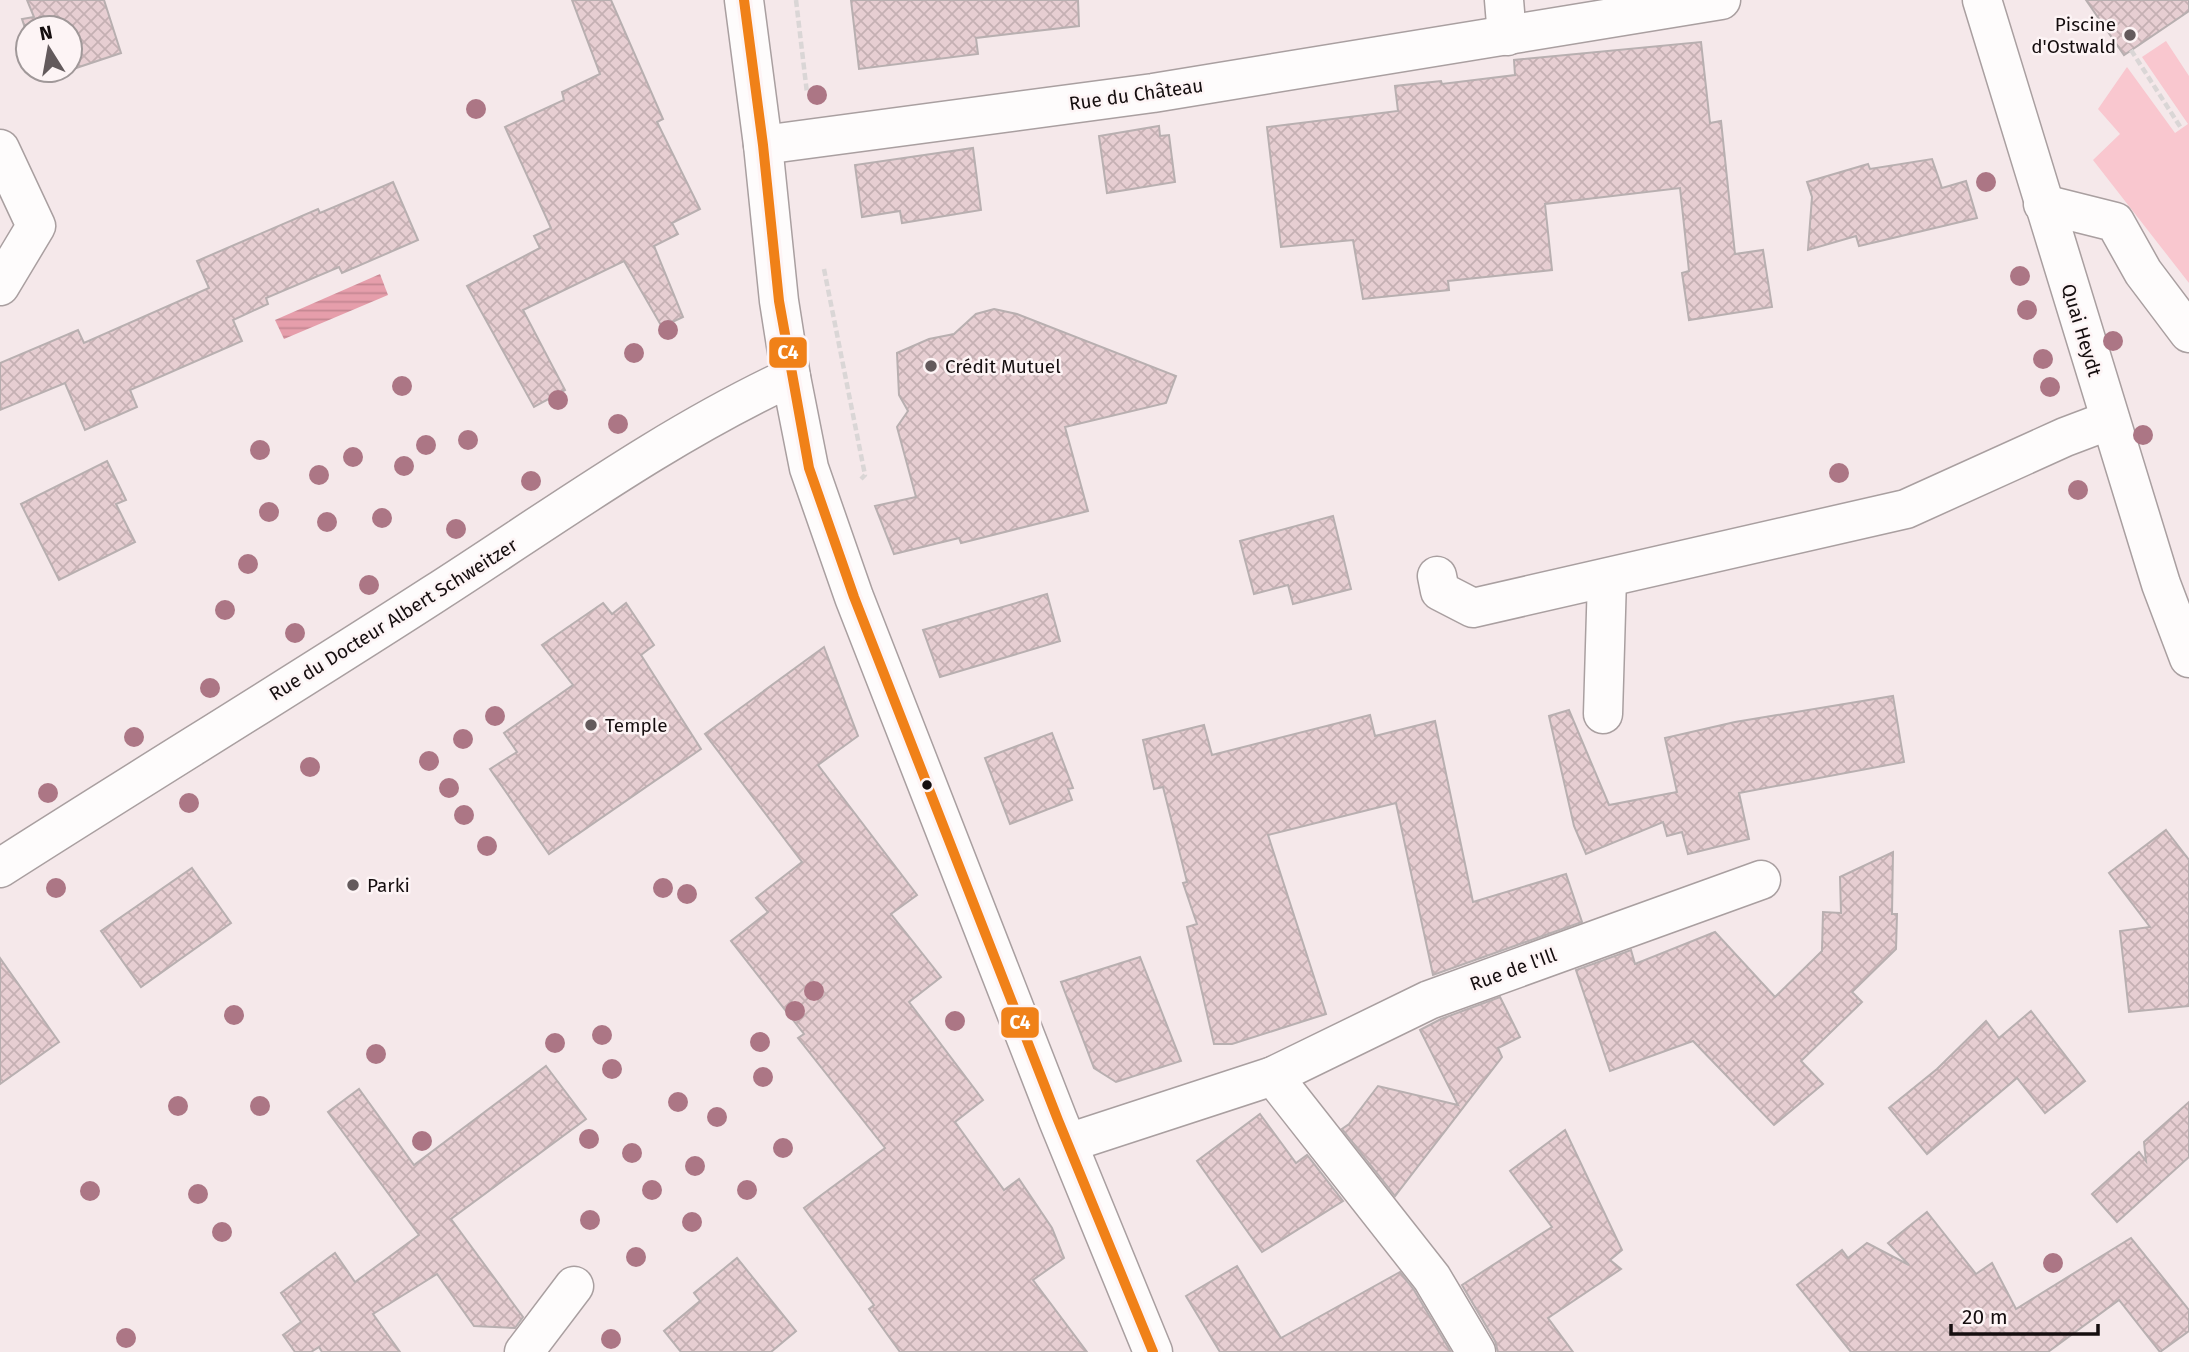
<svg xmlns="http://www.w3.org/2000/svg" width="2189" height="1352" font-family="'Fira Sans',sans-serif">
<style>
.green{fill:#f9c7cf}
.water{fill:url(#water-rules)}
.building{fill:url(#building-cross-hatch);stroke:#b8afb0;stroke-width:2}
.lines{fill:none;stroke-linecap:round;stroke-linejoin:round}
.minor-casing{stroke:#a99fa0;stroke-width:41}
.major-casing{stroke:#a99fa0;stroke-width:41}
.path{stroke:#dad6d6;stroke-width:4.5;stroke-dasharray:7 3.5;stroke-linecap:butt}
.minor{stroke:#fefcfc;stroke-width:38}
.major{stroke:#fefcfc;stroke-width:38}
.bus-1-casing{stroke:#fdf4f5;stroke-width:16}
.bus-1{stroke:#f08118;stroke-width:10}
.tree{fill:#ac7685}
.poi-dot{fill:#635a5c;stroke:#fdf4f5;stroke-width:2.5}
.bus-dot{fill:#150e0f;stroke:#fdf4f5;stroke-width:2.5}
.labels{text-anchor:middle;stroke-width:5;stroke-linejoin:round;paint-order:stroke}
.poi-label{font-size:19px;fill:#150e0f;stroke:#fdf4f5;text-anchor:start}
.street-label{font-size:19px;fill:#150e0f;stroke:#fdf4f5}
.line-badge{stroke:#fdf4f5;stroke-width:2.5}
.badge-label{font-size:19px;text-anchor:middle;font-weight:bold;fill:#fff}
</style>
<defs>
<pattern id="water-rules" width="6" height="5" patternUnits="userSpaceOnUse" patternTransform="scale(1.75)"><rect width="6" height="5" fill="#e69eab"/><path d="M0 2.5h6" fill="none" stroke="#c48792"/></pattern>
<pattern id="building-cross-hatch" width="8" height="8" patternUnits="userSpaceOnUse" patternTransform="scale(1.75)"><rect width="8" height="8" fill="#e7ced2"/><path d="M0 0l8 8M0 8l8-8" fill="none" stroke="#c5b0b3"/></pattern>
</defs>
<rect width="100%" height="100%" fill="#f5e8ea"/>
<!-- green -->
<polygon class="green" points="2166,41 2189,76 2189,283 2093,160 2120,134 2098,109 2127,67 2175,133 2188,124 2142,57"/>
<!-- water -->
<polygon class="water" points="380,274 388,295 284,339 275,320"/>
<!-- building -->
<g class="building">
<polygon points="27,0 104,0 121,53 70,70 70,28 28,28 28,37 22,19 34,17"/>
<polygon points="572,0 611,0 663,119 657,122 700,209 672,223 678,234 654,246 683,317 662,327 624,261 523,310 565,390 534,407 467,286 540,248 534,236 551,228 505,127 564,100 562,92 600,74"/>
<polygon points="851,0 1078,0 1079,26 976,38 978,54 859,69"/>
<polygon points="2086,0 2189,0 2189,11 2124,55"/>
<polygon points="1701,42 1710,123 1721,121 1735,254 1763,250 1772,307 1689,320 1682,273 1689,271 1680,188 1545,204 1552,270 1448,281 1449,290 1363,299 1353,240 1281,247 1267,127 1398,111 1395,86 1441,81 1442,84 1515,75 1514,60"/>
<polygon points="1159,126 1160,136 1169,135 1175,182 1107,193 1099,136"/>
<polygon points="973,148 981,210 902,223 900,211 862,217 855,165"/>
<polygon points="1932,159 1942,188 1966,181 1977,218 1859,246 1856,236 1808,250 1812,197 1807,182 1868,164 1870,169"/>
<polygon points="393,182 418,240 342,273 339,267 266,298 268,304 233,320 242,341 130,390 137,407 85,430 65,383 0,410 0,363 78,330 84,343 209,288 197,261 318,209 320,213"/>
<polygon points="994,309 1017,314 1176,376 1166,403 1065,427 1088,511 961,543 959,538 894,554 875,506 916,497 897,427 908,411 899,395 897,353 929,339 954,334 976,314"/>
<polygon points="107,461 126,500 116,504 135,542 59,580 21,504"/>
<polygon points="1333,516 1351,589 1293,604 1288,585 1254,594 1240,541"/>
<polygon points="1047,594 1060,641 940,677 923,630"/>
<polygon points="603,603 612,614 626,603 654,645 641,655 701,749 549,854 490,769 517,752 504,733 573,685 542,645"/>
<polygon points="824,647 858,736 818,765 917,895 891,914 941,977 909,1002 983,1100 955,1122 1004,1190 1019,1179 1052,1228 1064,1258 1033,1280 1087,1352 900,1352 869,1309 874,1305 804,1208 885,1148 798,1038 804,1034 731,941 768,912 756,898 802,862 705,734"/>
<polygon points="1893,696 1904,762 1739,793 1749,839 1688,854 1682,832 1667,836 1663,822 1586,854 1574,826 1549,716 1569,710 1609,805 1677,792 1665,738 1735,722"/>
<polygon points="1370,715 1375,736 1435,721 1473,902 1566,874 1582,922 1433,975 1396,803 1268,835 1326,1014 1232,1044 1214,1044 1187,927 1197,924 1183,883 1187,882 1163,787 1154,789 1143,740 1204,725 1212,755"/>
<polygon points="1052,733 1073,788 1068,789 1072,800 1010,824 985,758"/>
<polygon points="2166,830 2189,860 2189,1006 2129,1012 2120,931 2150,927 2109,873"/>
<polygon points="1893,852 1892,914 1897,914 1896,949 1852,992 1862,1002 1801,1061 1823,1084 1774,1125 1693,1041 1610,1071 1576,970 1631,950 1635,964 1715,932 1775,997 1822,951 1823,912 1841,913 1840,877"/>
<polygon points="192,868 231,923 141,987 101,931"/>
<polygon points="1140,957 1181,1061 1116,1082 1094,1068 1061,982"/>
<polygon points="0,958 59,1042 0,1084"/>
<polygon points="1500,997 1520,1037 1498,1048 1502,1057 1395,1196 1342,1129 1349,1124 1378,1086 1458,1105 1420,1030 1441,1019"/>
<polygon points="2031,1011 2085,1081 2045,1113 2017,1078 1927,1154 1889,1108 1937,1069 1986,1021 1999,1038"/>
<polygon points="546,1066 586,1119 451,1219 523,1317 515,1328 474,1326 437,1274 373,1314 400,1352 322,1352 319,1347 311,1352 295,1352 283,1335 301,1322 281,1293 335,1253 355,1282 419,1235 328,1112 359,1089 414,1165"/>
<polygon points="2189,1102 2189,1157 2117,1222 2092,1194 2139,1152 2146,1161 2144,1142"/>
<polygon points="1260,1114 1296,1163 1307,1155 1343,1201 1262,1252 1197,1161"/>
<polygon points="1565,1130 1622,1250 1610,1260 1621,1269 1548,1318 1573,1352 1498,1352 1495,1341 1462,1285 1552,1227 1510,1171"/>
<polygon points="1927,1212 1976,1274 1992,1263 2016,1309 2131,1238 2189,1310 2189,1331 2160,1352 2119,1300 2048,1352 1851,1352 1797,1285 1842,1250 1848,1258 1867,1243 1909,1265 1888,1243"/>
<polygon points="737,1258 796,1331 771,1352 681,1352 664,1331 700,1301 694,1293"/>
<polygon points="1237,1266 1281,1338 1400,1272 1414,1290 1451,1352 1220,1352 1186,1296"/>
</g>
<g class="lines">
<!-- minor casing -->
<g class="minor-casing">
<g id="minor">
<polyline points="1504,0 1507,36"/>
<polyline points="1982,0 2161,584 2189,658"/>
<polyline points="763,145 1153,93 1721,0"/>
<polyline points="0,149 36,226 0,286"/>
<polyline points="2043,204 2115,222 2143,272 2189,333"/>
<polyline points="1437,576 1440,591 1473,608 1906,509 2065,437 2110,420"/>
<polyline points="1603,714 1607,578"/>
<path d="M 0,868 C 144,776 290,687 434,594 C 551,519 664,436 791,377"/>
<polyline points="1273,1076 1432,1278 1476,1352"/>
<polyline points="1068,1143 1273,1076 1429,1000 1761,880"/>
<polyline points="524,1352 574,1286"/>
</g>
</g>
<!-- major casing -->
<g class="major-casing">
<polyline id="major" points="744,0 763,145 779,301 791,377 809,468 854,597 1058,1120 1153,1352"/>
</g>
<!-- path -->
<g class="path">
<polyline points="796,0 807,93"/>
<polyline points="2131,50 2181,128"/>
<polyline points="824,269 865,475 861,479"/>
</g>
<!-- minor -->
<use href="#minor" class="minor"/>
<!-- major -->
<use href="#major" class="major"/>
<!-- bus-1 casing -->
<g class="bus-1-casing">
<polyline id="bus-1" points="744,0 763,145 779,301 809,468 854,597 1058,1120 1153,1352"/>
</g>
<!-- bus-1 -->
<use href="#bus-1" class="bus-1"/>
</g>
<!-- trees -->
<g class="tree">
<circle cx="817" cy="95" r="10"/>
<circle cx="476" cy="109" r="10"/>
<circle cx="1986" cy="182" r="10"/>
<circle cx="2020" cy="276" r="10"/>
<circle cx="2027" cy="310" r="10"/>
<circle cx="668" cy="330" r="10"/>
<circle cx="2113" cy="341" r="10"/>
<circle cx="634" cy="353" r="10"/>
<circle cx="2043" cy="359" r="10"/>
<circle cx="402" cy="386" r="10"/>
<circle cx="2050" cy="387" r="10"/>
<circle cx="558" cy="400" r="10"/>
<circle cx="618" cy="424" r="10"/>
<circle cx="2143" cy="435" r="10"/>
<circle cx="468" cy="440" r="10"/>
<circle cx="426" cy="445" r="10"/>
<circle cx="260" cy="450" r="10"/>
<circle cx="353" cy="457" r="10"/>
<circle cx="404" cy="466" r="10"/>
<circle cx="1839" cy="473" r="10"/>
<circle cx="319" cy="475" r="10"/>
<circle cx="531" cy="481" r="10"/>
<circle cx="2078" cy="490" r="10"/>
<circle cx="269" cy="512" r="10"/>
<circle cx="382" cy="518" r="10"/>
<circle cx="327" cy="522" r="10"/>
<circle cx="456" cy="529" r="10"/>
<circle cx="248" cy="564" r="10"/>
<circle cx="369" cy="585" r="10"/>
<circle cx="225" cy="610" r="10"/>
<circle cx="295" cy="633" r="10"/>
<circle cx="210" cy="688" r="10"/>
<circle cx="495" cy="716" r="10"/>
<circle cx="134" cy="737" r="10"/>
<circle cx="463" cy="739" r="10"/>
<circle cx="429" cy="761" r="10"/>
<circle cx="310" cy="767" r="10"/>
<circle cx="449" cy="788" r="10"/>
<circle cx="48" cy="793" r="10"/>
<circle cx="189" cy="803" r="10"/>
<circle cx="464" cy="815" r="10"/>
<circle cx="487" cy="846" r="10"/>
<circle cx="56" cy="888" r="10"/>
<circle cx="663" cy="888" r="10"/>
<circle cx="687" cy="894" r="10"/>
<circle cx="814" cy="991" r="10"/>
<circle cx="795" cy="1011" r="10"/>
<circle cx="234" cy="1015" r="10"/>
<circle cx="955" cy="1021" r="10"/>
<circle cx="602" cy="1035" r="10"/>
<circle cx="760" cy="1042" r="10"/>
<circle cx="555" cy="1043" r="10"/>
<circle cx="376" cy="1054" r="10"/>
<circle cx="612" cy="1069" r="10"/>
<circle cx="763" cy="1077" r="10"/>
<circle cx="678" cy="1102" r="10"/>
<circle cx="178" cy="1106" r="10"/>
<circle cx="260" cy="1106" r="10"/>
<circle cx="717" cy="1117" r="10"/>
<circle cx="589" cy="1139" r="10"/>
<circle cx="422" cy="1141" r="10"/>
<circle cx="783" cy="1148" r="10"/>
<circle cx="632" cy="1153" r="10"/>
<circle cx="695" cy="1166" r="10"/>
<circle cx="652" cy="1190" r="10"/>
<circle cx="747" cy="1190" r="10"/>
<circle cx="90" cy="1191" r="10"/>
<circle cx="198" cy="1194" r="10"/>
<circle cx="590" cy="1220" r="10"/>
<circle cx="692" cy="1222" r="10"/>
<circle cx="222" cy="1232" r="10"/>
<circle cx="636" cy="1257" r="10"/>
<circle cx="2053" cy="1263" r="10"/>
<circle cx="126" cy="1338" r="10"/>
<circle cx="611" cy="1339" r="10"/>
</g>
<!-- markers -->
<g class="poi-dot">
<circle cx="2130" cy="35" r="7"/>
<circle cx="931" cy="366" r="7"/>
<circle cx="591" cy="725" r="7"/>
<circle cx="353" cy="885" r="7"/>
</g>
<circle class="bus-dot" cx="927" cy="785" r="6"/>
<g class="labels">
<!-- poi labels -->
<g class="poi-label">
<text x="2116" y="31" text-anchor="end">Piscine<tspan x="2116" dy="22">d'Ostwald</tspan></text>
<text x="945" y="373">Crédit Mutuel</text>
<text x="605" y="732">Temple</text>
<text x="367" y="892">Parki</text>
</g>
<!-- street labels -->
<g class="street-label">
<text transform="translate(1136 94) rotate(-8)" y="7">Rue du Château</text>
<text transform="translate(2082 330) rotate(73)" y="7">Quai Heydt</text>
<text transform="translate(393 619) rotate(-32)" y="7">Rue du Docteur Albert Schweitzer</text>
<text transform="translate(1513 969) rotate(-20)" y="7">Rue de l'Ill</text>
</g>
</g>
<g class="line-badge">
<rect x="768" y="336" width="40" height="33" rx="7" fill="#f08118"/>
<rect x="1000" y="1006" width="40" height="33" rx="7" fill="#f08118"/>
</g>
<g class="badge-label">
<text x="788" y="359">C4</text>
<text x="1020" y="1029">C4</text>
</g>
<!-- north arrow -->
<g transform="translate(49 49) rotate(349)"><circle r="33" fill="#fdf4f5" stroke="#a09899" stroke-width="2"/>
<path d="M0-5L12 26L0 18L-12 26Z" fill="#635a5c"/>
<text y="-10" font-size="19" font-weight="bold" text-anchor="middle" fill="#150e0f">N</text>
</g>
<!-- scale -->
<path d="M1951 1324v10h147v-10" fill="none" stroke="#150e0f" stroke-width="3.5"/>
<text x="1962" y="1324" font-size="21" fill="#150e0f" stroke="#fdf4f5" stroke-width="5" paint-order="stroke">20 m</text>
</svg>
